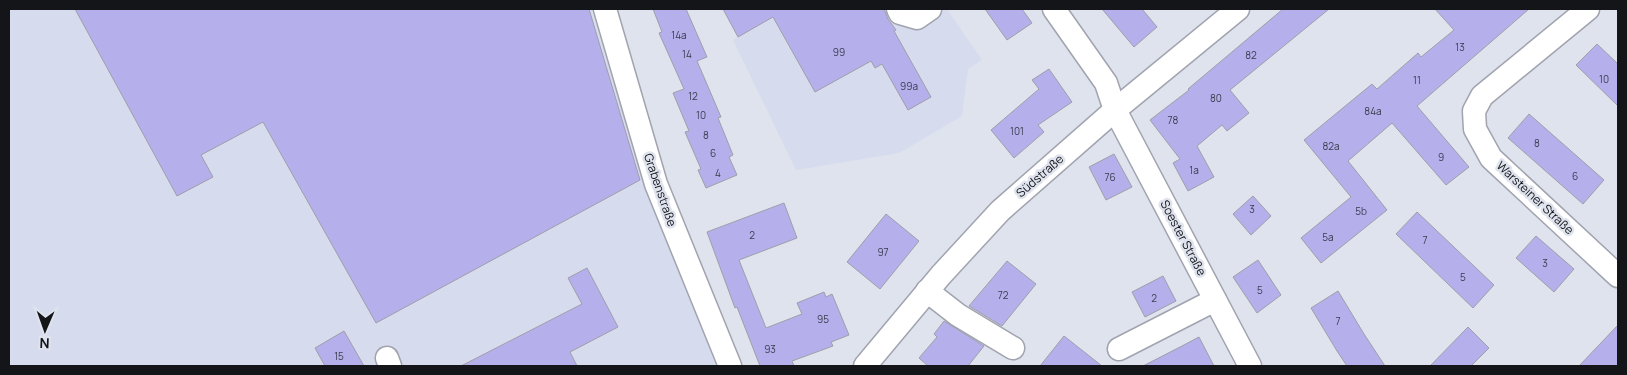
<svg xmlns="http://www.w3.org/2000/svg" width="1627" height="375" font-family="Manrope,sans-serif">
<style>
.built{fill:#d6dbee}
.building{fill:#b5afeb;stroke:#9f9ea9}
.lines{fill:none;stroke-linecap:round;stroke-linejoin:round}
.minor-casing{stroke:#a1a4af;stroke-width:25}
.minor{stroke:#fff;stroke-width:22}
.labels{text-anchor:middle;stroke-width:5;stroke-linejoin:round;paint-order:stroke}
.number-label{font-size:10px;fill:#3c3c4e}
.street-label{font-size:12px;fill:#141519;stroke:#dfe3ee}
</style>
<rect width="100%" height="100%" fill="#dfe3ee"/>
<!-- built -->
<g class="built">
<polygon points="9,9 591,9 647,192 717,366 9,366"/>
<polygon points="789,9 947,9 982,60 968,69 962,116 899,153 796,170 733,40"/>
</g>
<!-- building -->
<g class="building">
<polygon points="75,9 589,9 640,180 376,323 263,122 201,155 213,177 177,196"/>
<polygon points="653,9 686,9 707,57 697,61 721,117 718,118 733,155 729,157 737,175 706,188 698,170 701,169 685,132 689,131 673,93 684,89 659,33 662,32"/>
<polygon points="723,9 884,9 888,19 896,30 894,31 931,97 908,110 882,64 875,68 871,61 815,92 773,17 738,37"/>
<polygon points="985,9 1022,9 1032,23 1007,40"/>
<polygon points="1102,9 1142,9 1157,27 1134,47"/>
<polygon points="1283,9 1329,9 1230,90 1249,113 1227,131 1222,125 1197,146 1214,177 1188,191 1173,163 1180,159 1150,120 1189,90 1188,89"/>
<polygon points="1435,9 1529,9 1417,106 1469,167 1446,185 1392,123 1348,161 1387,210 1321,263 1301,238 1351,197 1304,140 1372,84 1377,89 1418,53 1421,57 1454,30"/>
<polygon points="1597,44 1618,64 1618,106 1576,65"/>
<polygon points="1049,69 1072,102 1038,125 1044,132 1014,158 991,130 1039,89 1032,80"/>
<polygon points="1529,114 1604,180 1583,204 1508,138"/>
<polygon points="1114,154 1132,187 1106,200 1089,167"/>
<polygon points="1253,196 1271,216 1251,235 1233,214"/>
<polygon points="784,203 797,238 739,260 766,328 802,314 797,303 824,292 826,297 832,294 849,335 831,342 833,346 792,361 794,366 760,366 737,307 735,308 707,232"/>
<polygon points="1417,212 1494,285 1473,308 1396,234"/>
<polygon points="886,214 919,241 880,289 847,262"/>
<polygon points="1536,236 1574,269 1554,292 1516,258"/>
<polygon points="1258,260 1281,295 1257,313 1233,277"/>
<polygon points="1007,261 1036,284 1002,326 969,306"/>
<polygon points="587,268 618,327 570,352 577,366 461,366 582,304 568,278"/>
<polygon points="1163,276 1176,301 1145,317 1132,292"/>
<polygon points="1338,291 1364,334 1385,366 1347,366 1337,351 1311,308"/>
<polygon points="944,321 984,346 968,366 928,366 919,358 937,337 934,334"/>
<polygon points="1618,325 1618,366 1579,366"/>
<polygon points="1468,327 1489,348 1471,366 1430,366"/>
<polygon points="344,331 364,366 325,366 315,348"/>
<polygon points="1064,336 1102,366 1040,366"/>
<polygon points="1199,337 1214,366 1143,366 1182,346"/>
</g>
<g class="lines">
<!-- minor casing -->
<g class="minor-casing">
<g id="minor">
<polyline points="605,9 656,184 730,366"/>
<polyline points="898,9 900,13 917,18 930,9"/>
<polyline points="1054,9 1106,83 1115,110 1250,366"/>
<polyline points="1588,9 1482,96 1474,111 1475,129 1491,158 1618,276"/>
<polyline points="927,291 958,315 1013,348"/>
<polyline points="1119,349 1215,300"/>
<polyline points="387,358 390,366"/>
<polyline points="865,366 941,275 1000,211 1115,110 1238,9"/>
</g>
</g>
<!-- minor -->
<use href="#minor" class="minor"/>
</g>
<g class="labels">
<!-- number labels -->
<g class="number-label">
<text x="679" y="39">14a</text>
<text x="1460" y="51">13</text>
<text x="839" y="56">99</text>
<text x="687" y="58">14</text>
<text x="1251" y="59">82</text>
<text x="1604" y="83">10</text>
<text x="1417" y="84">11</text>
<text x="909" y="90">99a</text>
<text x="693" y="100">12</text>
<text x="1216" y="102">80</text>
<text x="1373" y="115">84a</text>
<text x="701" y="119">10</text>
<text x="1173" y="124">78</text>
<text x="1017" y="135">101</text>
<text x="706" y="139">8</text>
<text x="1537" y="147">8</text>
<text x="1331" y="150">82a</text>
<text x="713" y="157">6</text>
<text x="1441" y="161">9</text>
<text x="1194" y="174">1a</text>
<text x="718" y="177">4</text>
<text x="1575" y="180">6</text>
<text x="1110" y="181">76</text>
<text x="1252" y="213">3</text>
<text x="1361" y="215">5b</text>
<text x="752" y="239">2</text>
<text x="1328" y="241">5a</text>
<text x="1425" y="244">7</text>
<text x="883" y="256">97</text>
<text x="1545" y="267">3</text>
<text x="1463" y="281">5</text>
<text x="1260" y="294">5</text>
<text x="1003" y="299">72</text>
<text x="1154" y="302">2</text>
<text x="823" y="323">95</text>
<text x="1338" y="325">7</text>
<text x="770" y="353">93</text>
<text x="339" y="360">15</text>
</g>
<!-- street labels -->
<g class="street-label">
<text transform="translate(1040 176) rotate(-41)" y="4">Südstraße</text>
<text transform="translate(660 190) rotate(71)" y="4">Grabenstraße</text>
<text transform="translate(1535 198) rotate(43)" y="4">Warsteiner Straße</text>
<text transform="translate(1183 238) rotate(62)" y="4">Soester Straße</text>
</g>
</g>
<!-- border -->
<rect width="1627" height="375" fill="none" stroke="#141519" stroke-width="20"/>
<!-- north arrow -->
<g transform="translate(45 330) rotate(182)" stroke="#dfe3ee" stroke-width="4" paint-order="stroke">
<path d="M0-4L9 19L0 12L-9 19Z" fill="#141519"/>
<text y="-8" font-size="14" font-weight="bold" text-anchor="middle" fill="#141519">N</text>
</g>
</svg>
